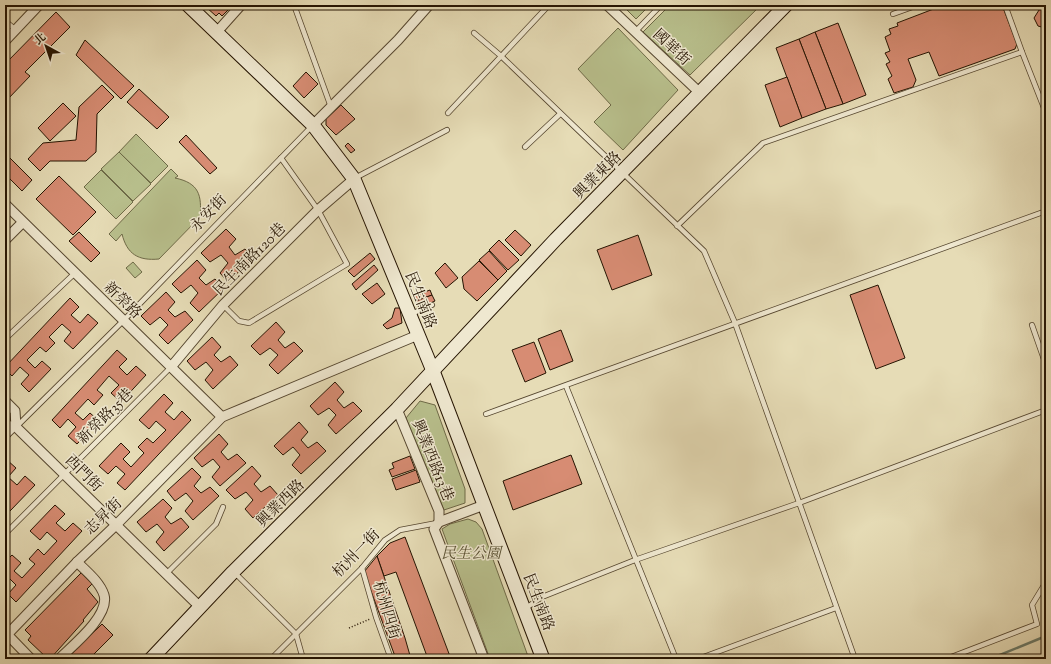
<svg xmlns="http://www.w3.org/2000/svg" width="1051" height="664" font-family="'Sorts Mill Goudy','Noto Serif TC',serif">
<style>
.green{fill:#b8bf8c;stroke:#6e6a47}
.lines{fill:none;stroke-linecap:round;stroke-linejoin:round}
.stream{stroke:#697968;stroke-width:2.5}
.building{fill:#d78c73;stroke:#251402}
.lane-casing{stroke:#55462f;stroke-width:6}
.street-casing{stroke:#55462f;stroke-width:11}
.secondary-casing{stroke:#251402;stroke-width:15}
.path{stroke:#251402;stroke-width:1.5;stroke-dasharray:1 2;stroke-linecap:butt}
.lane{stroke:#efe8d0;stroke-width:4.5}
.street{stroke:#efe8d0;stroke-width:9}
.secondary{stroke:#efe8d0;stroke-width:13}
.labels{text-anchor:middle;stroke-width:3;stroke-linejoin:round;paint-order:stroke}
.street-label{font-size:15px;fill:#251402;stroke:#efe8d0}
.park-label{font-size:15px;font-style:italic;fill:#585032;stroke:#efe8d0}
</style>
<rect width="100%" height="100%" fill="#e6dcb6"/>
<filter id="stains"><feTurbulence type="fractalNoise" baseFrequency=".005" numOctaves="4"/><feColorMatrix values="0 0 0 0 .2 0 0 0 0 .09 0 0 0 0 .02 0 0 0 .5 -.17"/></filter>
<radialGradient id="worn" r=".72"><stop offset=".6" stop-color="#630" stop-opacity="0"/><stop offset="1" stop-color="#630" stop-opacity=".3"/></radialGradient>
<!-- green -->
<g class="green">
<polygon points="622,5 650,5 636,19"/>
<polygon points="670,5 761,5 690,75 643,32"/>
<polygon points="618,28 678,90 623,150 594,122 611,105 578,69"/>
<polygon points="136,134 168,166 151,183 119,152"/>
<polygon points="119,152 151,184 133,201 101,169"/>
<path d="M 171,169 L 178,176 L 175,178 C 199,183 202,195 200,217 L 159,259 C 138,261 127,254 122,234 L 116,241 L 109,234 Z"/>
<polygon points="101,170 133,202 116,219 84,187"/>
<polygon points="133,262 142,272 135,278 126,268"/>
<polygon points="420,401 435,405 465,489 465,503 444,510 406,418"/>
<polygon points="468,519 476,522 482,529 529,659 490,659 442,529 450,524"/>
</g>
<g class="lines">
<!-- stream -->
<polyline class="stream" points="990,659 1046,636"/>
</g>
<!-- building -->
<g class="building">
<polygon points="208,5 227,5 230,8 222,16 219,13 216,16 206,7"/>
<polygon points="944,5 1002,5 1017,44 1015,49 939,76 929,52 908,59 916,80 913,87 894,93 888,79 892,76 886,64 890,62 885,53 890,51 885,37 891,34 889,29 898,26 897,23"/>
<polygon points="1045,8 1046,28 1045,28 1038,26 1034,18 1039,10"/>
<polygon points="56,12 70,27 25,72 30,76 7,100 5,98 5,64"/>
<polygon points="838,23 866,95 843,104 815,32"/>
<polygon points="815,32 843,104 826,109 799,39"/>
<polygon points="1046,35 1046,51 1042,42"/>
<polygon points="799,39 826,109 802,118 776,48"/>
<polygon points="85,40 134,86 121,99 76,55"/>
<polygon points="306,72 318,84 304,98 293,86"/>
<polygon points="787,77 802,118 780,127 765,85"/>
<polygon points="102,85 114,97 97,114 96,152 86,161 50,161 40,171 28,159 43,143 76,140 79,107"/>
<polygon points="139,89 169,117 157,129 127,102"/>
<polygon points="63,103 76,116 50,141 38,128"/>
<polygon points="341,105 355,119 336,135 326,125 326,119"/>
<polygon points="186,135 217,168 210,174 179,142"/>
<polygon points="348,143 355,150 351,153 345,146"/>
<polygon points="5,153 32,180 22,191 5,174"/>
<polygon points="59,176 96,212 73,235 36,199"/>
<polygon points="226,229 236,239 229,247 235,255 245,249 253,258 228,282 220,273 228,263 221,255 210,262 201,253"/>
<polygon points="515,230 531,245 521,256 505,240"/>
<polygon points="79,232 100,253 91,262 69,241"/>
<polygon points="638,235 652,275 612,290 597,250"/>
<polygon points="499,240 519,260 508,270 489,250"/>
<polygon points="489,251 507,271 498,280 479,260"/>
<polygon points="370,253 375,259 354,277 348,271"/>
<polygon points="197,260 206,270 199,278 206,285 215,279 224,288 199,312 190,303 198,293 191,285 181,293 172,284"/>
<polygon points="479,261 498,280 477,301 464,289 462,277"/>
<polygon points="445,263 458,278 446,288 435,273"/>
<polygon points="374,265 378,270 356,290 352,284"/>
<polygon points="377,283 385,294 372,304 362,294"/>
<polygon points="878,285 905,358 876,369 850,295"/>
<polygon points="430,290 432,295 416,301 414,296"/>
<polygon points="166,292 175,302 168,310 175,317 185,311 193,320 168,344 159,335 168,325 160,317 150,325 141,316"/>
<polygon points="432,295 435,301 419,308 416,301"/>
<polygon points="70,298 79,307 71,315 80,323 88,314 98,323 73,349 64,341 71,332 62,324 49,337 55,343 46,352 40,347 27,360 35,368 42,361 51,369 29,392 21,384 29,375 20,367 12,376 5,369 5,367"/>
<polygon points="395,308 400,308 402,323 387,329 383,325 392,318"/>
<polygon points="276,322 285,332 278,340 285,348 294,342 303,351 278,374 269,365 278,355 270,348 260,355 251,346"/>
<polygon points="561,330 573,361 550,370 538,339"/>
<polygon points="212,337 221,347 214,355 221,362 230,356 238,365 213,389 205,380 213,370 206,362 195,370 187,361"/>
<polygon points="534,342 546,373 525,382 512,350"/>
<polygon points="117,350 127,359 119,367 127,375 136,366 146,375 121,402 111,393 119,385 109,376 97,390 103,395 94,405 88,399 75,413 83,420 90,413 99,421 77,444 68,436 76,427 68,419 60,428 52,420"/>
<polygon points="335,382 344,392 337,400 344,408 353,402 362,411 336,434 328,425 336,415 329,408 318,415 310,406"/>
<polygon points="164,394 173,403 165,412 174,420 182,411 191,420 125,490 117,483 125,474 116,466 108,474 99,466 121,443 130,452 123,459 131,467 144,453 138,447 147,438 153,443 166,430 156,421 149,429 139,420"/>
<polygon points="299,422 308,432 301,440 308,448 317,442 326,451 301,474 292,465 300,455 293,447 283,455 274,446"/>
<polygon points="219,434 228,444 221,452 228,460 237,454 246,463 220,486 212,477 220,467 213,459 202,467 194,458"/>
<polygon points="571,455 582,484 513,510 503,481"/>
<polygon points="410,456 415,469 392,477 389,470 394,468 392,463"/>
<polygon points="7,460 16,468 8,477 17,485 25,476 35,485 10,511 5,506 5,498 8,494 5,491 5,461"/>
<polygon points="252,466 261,476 254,484 261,492 270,486 278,495 253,518 245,509 253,500 246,492 235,499 226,490"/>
<polygon points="192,468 201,477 194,486 201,493 210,487 219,496 193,520 185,511 193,501 186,493 175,501 167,491"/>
<polygon points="416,470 420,482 396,490 392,479"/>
<polygon points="163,499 172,508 165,517 171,524 181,518 189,527 164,551 156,542 164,532 157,524 146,532 137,522"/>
<polygon points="55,505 65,514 56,523 65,531 73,523 82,531 16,602 8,594 16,585 8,577 5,580 5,562 12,555 21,563 14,571 22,578 35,564 29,559 38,549 44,555 57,541 47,532 40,540 30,531"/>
<polygon points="405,537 451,659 428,659 396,572 384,576 377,556 390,543"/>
<polygon points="377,556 405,638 411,659 396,659 364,572"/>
<polygon points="81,573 92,584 87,589 98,602 83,620 84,621 50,659 48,659 28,640 31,636 25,630"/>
<polygon points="102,624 113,635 89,659 62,659 66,655 69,657"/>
</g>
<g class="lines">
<!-- lane casing -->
<g class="lane-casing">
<g id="lane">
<polyline points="294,5 331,107"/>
<polyline points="1005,5 1022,52 1046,113"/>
<polyline points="893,14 918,5"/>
<polyline points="5,21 16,30"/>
<polyline points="635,32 661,5"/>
<polyline points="474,33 501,56 704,251 735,323 855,659"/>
<polyline points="448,113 549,5"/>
<polyline points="525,147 560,114"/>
<polyline points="355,178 447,130"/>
<polyline points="677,226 763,143 1022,52"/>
<polyline points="223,305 239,321 249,323 347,264 318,210 281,158"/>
<polyline points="411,314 432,305"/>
<polyline points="1032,325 1046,365"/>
<polyline points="5,339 75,273"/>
<polyline points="566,386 676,659"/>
<polyline points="486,414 1046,211"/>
<polyline points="5,438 124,320 312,126"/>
<polyline points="5,534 171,367"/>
<polyline points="362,568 376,617 391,659"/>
<polyline points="235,573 296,634 303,659"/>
<polyline points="166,574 216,524 223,507"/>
<polyline points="526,608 542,597 635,560 799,503 1046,410"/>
<polyline points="271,659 362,568 385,540 400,530 437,523"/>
<polyline points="698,659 836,608"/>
<polyline points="946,659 1037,624 1032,605 1046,582"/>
</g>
</g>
<!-- street casing -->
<g class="street-casing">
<g id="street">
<polyline points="607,5 700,93"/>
<polyline points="216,33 241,5"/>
<polyline points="5,41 39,5"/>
<polyline points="313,125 398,40 429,5"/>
<polyline points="5,204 222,417"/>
<polyline points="5,240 22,223"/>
<polyline points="171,367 223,305 318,210 354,179"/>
<polyline points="5,401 15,411 16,427"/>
<polyline points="397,409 439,511 439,522"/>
<polyline points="5,425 16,427 200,607"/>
<polyline points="5,632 31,659"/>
<polyline points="5,637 77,562 116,525 222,417 418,335"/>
<path d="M 59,659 C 72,646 110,616 104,595 C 100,582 86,571 77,562"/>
<polyline points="484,659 434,529 439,522 484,505"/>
</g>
</g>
<!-- secondary casing -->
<g class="secondary-casing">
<g id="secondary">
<polyline points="188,5 313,125 354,179 433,371 543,659"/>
<polyline points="151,659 233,572 397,409 556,239 786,5"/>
</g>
</g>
<!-- path -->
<g class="path">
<polyline points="349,628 370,619"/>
<polyline points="5,653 12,659"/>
<polyline points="377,659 383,657"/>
</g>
<!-- lane -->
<use href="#lane" class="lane"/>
<!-- street -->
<use href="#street" class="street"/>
<!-- secondary -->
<use href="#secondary" class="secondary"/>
</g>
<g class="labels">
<!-- street labels -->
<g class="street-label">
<text transform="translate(672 47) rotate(43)" y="5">國華街</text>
<text transform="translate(597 175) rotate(-45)" y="5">興業東路</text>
<text transform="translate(208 213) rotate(-46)" y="5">永安街</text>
<text transform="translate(249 259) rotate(-45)" y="5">民生南路120巷</text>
<text transform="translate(123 300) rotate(44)" y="5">新榮路</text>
<text transform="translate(421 300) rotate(68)" y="5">民生南路</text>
<text transform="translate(105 416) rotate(-45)" y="5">新榮路35巷</text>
<text transform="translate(433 460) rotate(68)" y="5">興業西路13巷</text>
<text transform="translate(84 473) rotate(45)" y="5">西門街</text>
<text transform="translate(280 503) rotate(-45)" y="5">興業西路</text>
<text transform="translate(103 516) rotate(-44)" y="5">志昇街</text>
<text transform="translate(356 553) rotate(-46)" y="5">杭州一街</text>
<text transform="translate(539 602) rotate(69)" y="5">民生南路</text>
<text transform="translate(387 610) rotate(73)" y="5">杭州四街</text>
</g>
<!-- park labels -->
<g class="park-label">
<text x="471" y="558">民生公園</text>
</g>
</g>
<!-- margin -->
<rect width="1051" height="664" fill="none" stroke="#e6dcb6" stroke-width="20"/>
<rect x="6" y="6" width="1039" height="652" fill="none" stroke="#251402" stroke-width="2"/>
<rect x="10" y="10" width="1031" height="644" fill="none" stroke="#251402"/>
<!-- north arrow -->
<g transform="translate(46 46) rotate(320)" stroke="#efe8d0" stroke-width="3" paint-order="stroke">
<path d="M0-3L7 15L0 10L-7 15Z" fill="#251402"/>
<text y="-6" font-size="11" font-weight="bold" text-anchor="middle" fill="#251402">北</text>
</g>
<rect width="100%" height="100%" filter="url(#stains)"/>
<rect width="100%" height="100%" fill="url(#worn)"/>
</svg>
